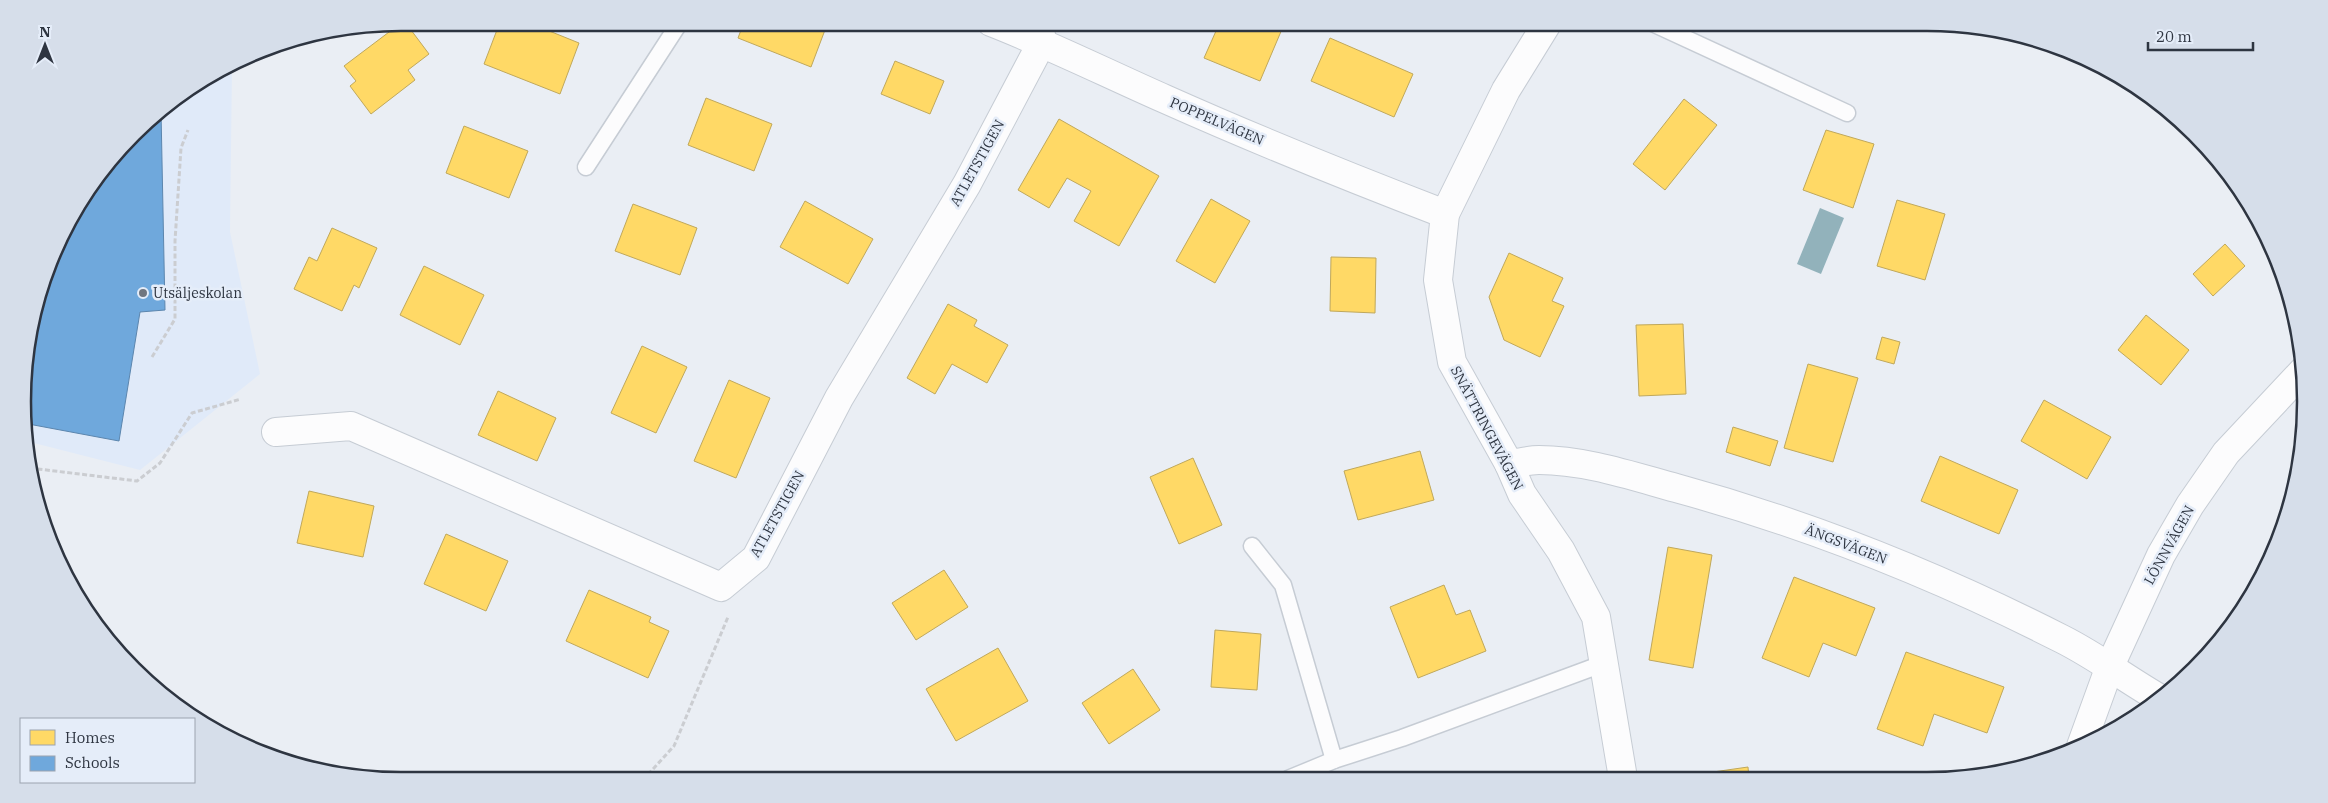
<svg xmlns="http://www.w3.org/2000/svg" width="2328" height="803" font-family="'IBM Plex Serif',serif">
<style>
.built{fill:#e0eaf9}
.water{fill:#92b2bb}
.homes{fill:#ffd966;stroke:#c0a85b}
.schools{fill:#6fa8dc;stroke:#5c86ae}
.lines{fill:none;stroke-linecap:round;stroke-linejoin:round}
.lane-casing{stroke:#c6ccd4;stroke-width:19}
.street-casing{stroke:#c6ccd4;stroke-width:30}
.secondary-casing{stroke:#c6ccd4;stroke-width:30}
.path{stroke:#cbcdd1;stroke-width:3;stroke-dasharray:5 2.5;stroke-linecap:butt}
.lane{stroke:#fcfcfd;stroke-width:16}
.street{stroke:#fcfcfd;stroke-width:28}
.secondary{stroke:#fcfcfd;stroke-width:28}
.poi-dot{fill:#707680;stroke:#e5edf9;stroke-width:2}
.labels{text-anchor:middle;stroke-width:5;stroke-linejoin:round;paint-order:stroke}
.street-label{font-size:14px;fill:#2e3541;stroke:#e5edf9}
.poi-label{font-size:14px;fill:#2e3541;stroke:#e5edf9;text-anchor:start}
.rim{fill:none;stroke:#2e3541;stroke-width:2.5}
</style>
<rect width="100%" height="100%" fill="#eaeef4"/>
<!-- built -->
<polygon class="built" points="232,66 230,232 260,374 140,470 26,441 23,427 26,352 62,234 101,171 151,117"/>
<!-- water -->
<polygon class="water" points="1820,208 1844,218 1821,274 1797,264"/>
<!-- homes -->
<g class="homes">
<polygon points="405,22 429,54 408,70 415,80 371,114 350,86 356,81 344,66 401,23"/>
<polygon points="500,22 527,22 579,43 560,94 484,64"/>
<polygon points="744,22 828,22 811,67 738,38"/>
<polygon points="1220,22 1285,22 1260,81 1204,58"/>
<polygon points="1330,38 1413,74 1394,117 1311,81"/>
<polygon points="895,61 944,81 930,114 881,94"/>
<polygon points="706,98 772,124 754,171 688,145"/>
<polygon points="1684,99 1717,125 1665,190 1633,164"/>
<polygon points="1059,119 1159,176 1119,246 1074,221 1091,191 1067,178 1049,208 1018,190"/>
<polygon points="464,126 528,151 509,198 446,173"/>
<polygon points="1826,130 1874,144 1853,208 1803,190"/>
<polygon points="1211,199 1250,221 1215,283 1176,261"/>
<polygon points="1897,200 1945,214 1925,280 1877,266"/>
<polygon points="805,201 873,239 848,284 780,247"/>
<polygon points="633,204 697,228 680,275 615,251"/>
<polygon points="332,228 377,248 359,288 354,285 342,311 294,289 309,257 317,261"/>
<polygon points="2225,244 2245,266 2213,296 2193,274"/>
<polygon points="1509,253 1563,278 1552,301 1564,306 1540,357 1504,340 1489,297"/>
<polygon points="1331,257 1376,258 1375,313 1330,311"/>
<polygon points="424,266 484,295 460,345 400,315"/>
<polygon points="948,304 977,320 974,326 1008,345 987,383 952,364 935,394 907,378"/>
<polygon points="2146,315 2189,350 2161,385 2118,350"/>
<polygon points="1683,324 1686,394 1639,396 1636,325"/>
<polygon points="1882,337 1900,342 1894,364 1876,359"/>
<polygon points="642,346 687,367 656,433 611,413"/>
<polygon points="1808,364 1858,378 1833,462 1784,448"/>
<polygon points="729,380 770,398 736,478 694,461"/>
<polygon points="498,391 556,418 537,461 478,435"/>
<polygon points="2044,400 2111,437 2087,479 2021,441"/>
<polygon points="1733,427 1778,441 1770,466 1726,452"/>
<polygon points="1420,451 1434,500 1358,520 1344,471"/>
<polygon points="1940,456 2018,490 1999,534 1921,501"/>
<polygon points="1193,458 1222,525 1179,544 1150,477"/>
<polygon points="309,491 374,506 363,557 297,543"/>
<polygon points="446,534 508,561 486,611 424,584"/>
<polygon points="1668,547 1712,555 1693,668 1649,660"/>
<polygon points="944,570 968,607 916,640 892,603"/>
<polygon points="1794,577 1875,608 1856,656 1823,643 1809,677 1762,658"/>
<polygon points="1444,585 1456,615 1470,610 1486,651 1418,678 1390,607"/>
<polygon points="589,590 651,617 649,622 669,631 648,678 566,641"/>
<polygon points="1215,630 1261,634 1257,690 1211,687"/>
<polygon points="998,648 1028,701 956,741 926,689"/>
<polygon points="1906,652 2004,687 1987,733 1934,714 1923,746 1877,729"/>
<polygon points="1133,669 1160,710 1109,744 1082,703"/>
<polygon points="1748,767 1749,778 1671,778"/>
</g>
<!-- schools -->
<polygon class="schools" points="161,111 165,310 140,312 119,441 23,423 26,352 62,234 101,171 151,117"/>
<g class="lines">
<!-- lane casing -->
<g class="lane-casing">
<g id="lane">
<polyline points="1650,22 1847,113"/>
<polyline points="586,167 680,22"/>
<polyline points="1252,546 1283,585 1334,760 1402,738 1605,663"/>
<polyline points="1288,779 1334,760"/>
</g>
</g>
<!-- street casing -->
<g class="street-casing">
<g id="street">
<path d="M 991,22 C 1050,45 1106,73 1165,99 C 1257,140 1351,178 1445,214"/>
<polyline points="1548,22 1506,90 1445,214 1438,280 1452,362 1509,464 1522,494 1561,551 1596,617 1623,778"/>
<polyline points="276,432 351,426 721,587 756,558 839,398 967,184 1042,42 1039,22"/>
<path d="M 1509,464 C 1519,463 1529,460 1539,460 C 1585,460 1632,476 1676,488 C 1808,524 1940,577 2062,639 C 2096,656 2126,679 2159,698"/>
</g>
</g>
<!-- secondary casing -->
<g class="secondary-casing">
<polyline id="secondary" points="2081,746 2110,666 2161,555 2190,505 2226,453 2303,371"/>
</g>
<!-- path -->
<g class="path">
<polyline points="152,357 175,319 175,241 181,148 188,130"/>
<polyline points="30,468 137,481 160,463 192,413 241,399"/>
<polyline points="643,780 674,746 728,617"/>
</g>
<!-- lane -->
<use href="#lane" class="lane"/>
<!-- street -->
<use href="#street" class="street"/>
<!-- secondary -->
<use href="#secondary" class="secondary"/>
</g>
<!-- markers -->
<circle class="poi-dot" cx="143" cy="293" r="5"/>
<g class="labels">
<!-- street labels -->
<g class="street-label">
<text transform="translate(1217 121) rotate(23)" y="5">POPPELVÄGEN</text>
<text transform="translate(977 163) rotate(-61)" y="5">ATLETSTIGEN</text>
<text transform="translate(1487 428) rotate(62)" y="5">SNÄTTRINGEVÄGEN</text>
<text transform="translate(777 514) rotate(-61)" y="5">ATLETSTIGEN</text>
<text transform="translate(1846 544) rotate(21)" y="5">ÄNGSVÄGEN</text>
<text transform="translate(2169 545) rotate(-61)" y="5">LÖNNVÄGEN</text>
</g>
<!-- poi labels -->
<g class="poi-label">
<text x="153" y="298">Utsäljeskolan</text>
</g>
</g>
<!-- crop -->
<path d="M0 0H2328V803H0ZM401 31H1927A370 370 0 0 1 2297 401V402A370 370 0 0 1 1927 772H401A370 370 0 0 1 31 402V401A370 370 0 0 1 401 31Z" fill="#d6deea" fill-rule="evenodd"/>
<path class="rim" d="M401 31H1927A370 370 0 0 1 2297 401V402A370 370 0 0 1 1927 772H401A370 370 0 0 1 31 402V401A370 370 0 0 1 401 31Z"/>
<!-- legend -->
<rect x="20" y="718" width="175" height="65" fill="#e5edf9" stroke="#9ca3af"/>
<rect x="30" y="730" width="25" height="15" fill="#ffd966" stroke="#9ca3af"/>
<text x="65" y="743" font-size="15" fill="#2e3541">Homes</text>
<rect x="30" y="756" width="25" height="15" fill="#6fa8dc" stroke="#9ca3af"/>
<text x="65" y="768" font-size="15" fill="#2e3541">Schools</text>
<!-- north arrow -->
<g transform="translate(45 45)" stroke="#e5edf9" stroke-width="4" paint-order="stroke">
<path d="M0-4L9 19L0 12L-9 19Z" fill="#2e3541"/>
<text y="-8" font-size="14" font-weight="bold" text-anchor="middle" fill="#2e3541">N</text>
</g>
<!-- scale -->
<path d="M2148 42v8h105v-8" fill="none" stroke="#2e3541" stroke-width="2.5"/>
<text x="2156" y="42" font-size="15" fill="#2e3541" stroke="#e5edf9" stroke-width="4" paint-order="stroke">20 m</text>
</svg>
